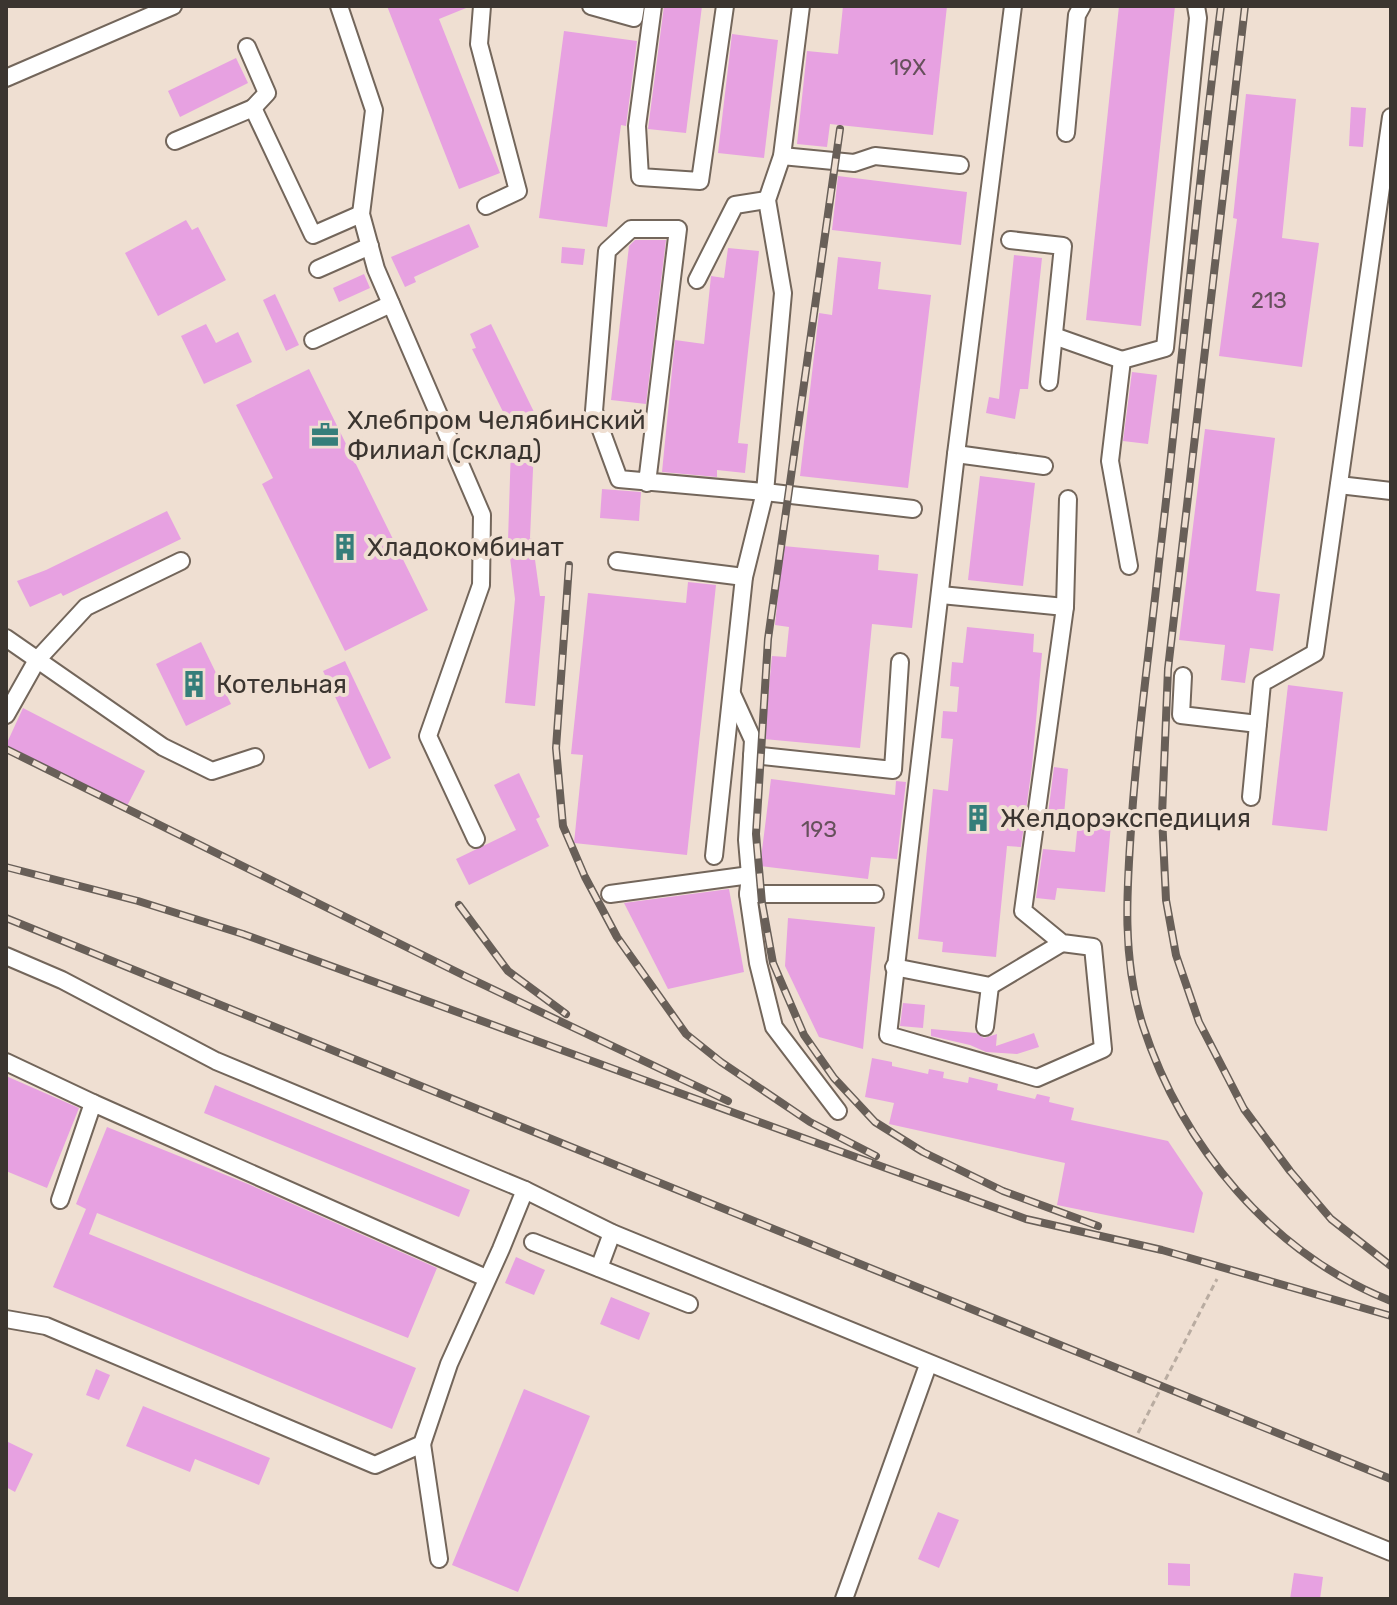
<svg xmlns="http://www.w3.org/2000/svg" width="1397" height="1605" font-family="Rubik,sans-serif">
<style>
.building{fill:#e7a1e1}
.lines{fill:none;stroke-linecap:round;stroke-linejoin:round}
.minor-casing{stroke:#73665b;stroke-width:20}
.path{stroke:#b9aca1;stroke-width:3;stroke-dasharray:6 4;stroke-linecap:butt}
.minor{stroke:#fff;stroke-width:16}
.rail-casing{stroke:#685f58;stroke-width:8}
.rail{stroke:#efdfd2;stroke-width:5;stroke-dasharray:15;stroke-linecap:butt}
.labels{text-anchor:middle;stroke-width:8;stroke-linejoin:round;paint-order:stroke}
.number-label{font-size:22px;fill:#66505c}
.poi-label{font-size:26px;fill:#3b3530;stroke:#efdfd2;text-anchor:start}
</style>
<rect width="100%" height="100%" fill="#efdfd2"/>
<!-- building -->
<g class="building">
<polygon points="387,6 471,6 439,19 500,173 459,189"/>
<polygon points="664,6 702,6 686,133 648,129"/>
<polygon points="843,6 947,6 933,135 830,124 827,147 797,144 807,51 838,54"/>
<polygon points="1119,6 1175,6 1141,326 1086,320"/>
<polygon points="564,31 637,41 626,126 621,125 607,227 539,218"/>
<polygon points="732,34 778,40 764,158 718,153"/>
<polygon points="236,58 248,83 180,117 168,91"/>
<polygon points="1246,94 1296,99 1282,238 1319,243 1302,367 1219,356 1237,219 1233,218"/>
<polygon points="1351,107 1366,108 1363,147 1349,146"/>
<polygon points="838,176 967,192 961,245 832,230"/>
<polygon points="186,220 192,230 198,227 226,280 158,316 125,253"/>
<polygon points="469,224 479,247 414,277 416,282 405,287 391,257"/>
<polygon points="635,240 666,240 646,404 611,400 629,246"/>
<polygon points="562,247 585,249 583,265 561,263"/>
<polygon points="728,248 759,251 738,443 748,444 745,473 717,470 717,477 662,472 675,340 704,344 711,276 724,278"/>
<polygon points="1014,255 1042,258 1028,389 1020,389 1015,419 986,413 989,397 999,399"/>
<polygon points="838,257 881,262 878,289 931,295 908,488 800,476 819,313 832,315"/>
<polygon points="364,274 370,288 339,302 333,288"/>
<polygon points="275,294 299,345 286,351 263,300"/>
<polygon points="206,324 216,343 238,332 252,362 204,384 181,336"/>
<polygon points="491,324 534,412 509,424 472,349 476,348 470,334"/>
<polygon points="309,369 428,610 345,651 262,484 273,478 236,405"/>
<polygon points="1132,372 1157,375 1148,444 1123,441"/>
<polygon points="1205,429 1275,438 1256,591 1280,594 1273,651 1250,648 1245,683 1221,680 1225,645 1179,640"/>
<polygon points="511,446 534,447 530,538 532,538 540,596 545,596 535,706 505,703 515,599 508,541"/>
<polygon points="980,476 1035,483 1023,586 968,580"/>
<polygon points="602,489 641,492 639,521 600,518"/>
<polygon points="167,511 181,539 63,596 61,593 30,607 17,581 46,570"/>
<polygon points="783,546 879,555 878,570 918,574 912,628 872,624 860,748 764,739 772,656 786,657 789,627 775,625"/>
<polygon points="688,582 716,585 687,855 574,843 583,755 571,754 588,593 686,603"/>
<polygon points="967,627 1034,634 1033,652 1042,653 1032,766 1021,847 1007,846 996,957 942,952 943,942 918,939 933,789 948,791 953,739 941,738 943,711 957,712 959,687 950,686 952,662 963,663"/>
<polygon points="201,642 231,704 186,726 156,664"/>
<polygon points="345,661 391,758 369,769 323,671"/>
<polygon points="1288,685 1343,692 1327,831 1272,825"/>
<polygon points="23,708 145,771 127,806 6,745"/>
<polygon points="1054,767 1068,769 1064,815 1048,814"/>
<polygon points="519,773 540,817 536,819 549,846 469,885 456,859 516,830 494,785"/>
<polygon points="771,779 895,795 896,781 906,782 897,859 871,857 868,879 760,866"/>
<polygon points="1079,811 1112,813 1105,892 1057,888 1055,900 1036,898 1043,849 1075,852"/>
<polygon points="729,889 744,972 668,989 624,903"/>
<polygon points="788,918 875,927 863,1049 819,1037 785,966"/>
<polygon points="903,1003 925,1005 923,1028 900,1026"/>
<polygon points="931,1029 976,1033 984,1038 997,1034 996,1046 1034,1033 1039,1047 1017,1054 986,1052 970,1045 931,1036"/>
<polygon points="872,1058 892,1062 892,1066 928,1074 929,1069 944,1072 943,1078 968,1083 969,1077 998,1084 997,1090 1035,1099 1037,1094 1050,1097 1049,1102 1074,1108 1071,1120 1168,1141 1203,1193 1194,1233 1057,1205 1065,1163 889,1124 894,1103 865,1097"/>
<polygon points="6,1076 79,1108 47,1188 6,1171"/>
<polygon points="215,1085 470,1190 459,1217 204,1113"/>
<polygon points="107,1127 248,1184 437,1268 408,1338 97,1213 89,1234 416,1368 392,1429 53,1287 86,1209 76,1204"/>
<polygon points="516,1257 545,1270 534,1295 505,1283"/>
<polygon points="611,1297 650,1313 639,1340 600,1324"/>
<polygon points="96,1369 110,1375 99,1400 86,1395"/>
<polygon points="524,1389 590,1416 518,1592 452,1565"/>
<polygon points="143,1406 270,1458 259,1485 195,1459 190,1472 126,1446"/>
<polygon points="6,1441 33,1454 15,1492 6,1487"/>
<polygon points="938,1512 959,1520 939,1568 918,1559"/>
<polygon points="1168,1563 1190,1564 1190,1586 1168,1585"/>
<polygon points="1294,1573 1323,1577 1320,1599 1290,1599"/>
</g>
<g class="lines">
<!-- minor casing -->
<g class="minor-casing">
<g id="minor">
<polyline points="339,6 374,110 361,214 376,269 482,515 481,585 428,736 476,839"/>
<polyline points="482,6 479,44 518,191 486,206"/>
<polyline points="591,6 634,18 636,6"/>
<polyline points="653,6 637,126 640,177 700,181 725,6"/>
<polyline points="1013,6 956,454 888,1035 1037,1078 1103,1049 1093,947 1062,943 1023,911 1065,607 1068,499"/>
<polyline points="247,47 267,93 253,108"/>
<polyline points="6,78 173,6"/>
<polyline points="1066,133 1077,15 1082,6"/>
<polyline points="175,141 253,108 313,235 361,214"/>
<polyline points="782,156 854,163 875,156 960,165"/>
<polyline points="1010,240 1063,246 1049,382"/>
<polyline points="318,269 370,246"/>
<polyline points="697,280 735,205 767,200"/>
<polyline points="1054,336 1122,360"/>
<polyline points="313,340 391,304"/>
<polyline points="956,454 1044,466"/>
<polyline points="647,483 678,229 631,229 607,251 594,411 619,479 765,492 913,509"/>
<polyline points="1339,485 1391,491"/>
<polyline points="617,561 744,577"/>
<polyline points="1129,566 1110,461 1122,360 1165,348 1198,18 1196,6"/>
<polyline points="941,595 1065,607"/>
<polyline points="6,638 163,747 212,771 255,757"/>
<polyline points="1183,676 1181,715 1258,724"/>
<polyline points="732,694 753,740 747,840 750,875 748,894 758,963 774,1027 838,1111"/>
<polyline points="6,715 37,660 86,607 181,561"/>
<polyline points="752,755 893,770 900,662"/>
<polyline points="1251,797 1262,683 1315,653 1391,117"/>
<polyline points="714,856 744,577 765,492 783,293 767,200 782,156 801,6"/>
<polyline points="610,894 750,875"/>
<polyline points="748,894 875,894"/>
<polyline points="6,956 62,980 216,1061 525,1190 612,1233 1391,1552"/>
<polyline points="894,967 990,986 1062,943"/>
<polyline points="985,1027 990,986"/>
<polyline points="6,1062 93,1103"/>
<polyline points="60,1200 93,1103 486,1278"/>
<polyline points="533,1242 689,1304"/>
<polyline points="599,1268 612,1233"/>
<polyline points="6,1319 46,1326 375,1465 422,1444 449,1364 501,1249 525,1190"/>
<polyline points="422,1444 439,1559"/>
<polyline points="844,1599 928,1365"/>
</g>
</g>
<!-- path -->
<polyline class="path" points="1138,1433 1217,1279"/>
<!-- minor -->
<use href="#minor" class="minor"/>
<!-- rail casing -->
<g class="rail-casing">
<g id="rail">
<path d="M 1221,6 C 1197,191 1181,377 1159,562 C 1150,646 1138,730 1132,815 C 1127,886 1121,957 1143,1026 C 1182,1146 1272,1254 1391,1301"/>
<polyline points="1245,6 1168,669 1162,816 1166,900 1176,955 1199,1022 1244,1109 1290,1171 1331,1219 1391,1266"/>
<polyline points="840,129 768,639 756,834 762,903 773,963 804,1035 834,1078 875,1122 923,1152 1003,1191 1098,1226"/>
<polyline points="569,565 556,748 563,826 585,877 617,937 686,1034 721,1062 810,1122 876,1156"/>
<polyline points="6,749 465,976 728,1101"/>
<polyline points="6,867 138,901 243,934 1026,1219 1162,1250 1391,1316"/>
<polyline points="459,905 508,971 566,1014"/>
<polyline points="6,918 1391,1479"/>
</g>
</g>
<!-- rail -->
<use href="#rail" class="rail"/>
</g>
<!-- icons -->
<defs>
<g id="office-bare" transform="scale(2.16)"><path d="M-6-3h4V-5.5h4V-3h4V5H-6ZM-1-4.5V-3h2v-1.5ZM-6 0V1H6V0Z" fill="#357e7a" stroke="#efdfd2" stroke-width="2.5" paint-order="stroke"/></g>
<g id="building-bare" transform="scale(2.16)"><path d="M-4-6H4V6H1V3H-1V6H-4ZM-2.5-4.3h1.7v1.8h-1.7ZM.8-4.3h1.7v1.8H.8ZM-2.5-1h1.7V.8h-1.7ZM.8-1h1.7V.8H.8Z" fill="#357e7a" stroke="#efdfd2" stroke-width="2.5" paint-order="stroke"/></g>
</defs>
<g fill-rule="evenodd">
<use href="#office-bare" x="325" y="435"/>
<use href="#building-bare" x="345" y="547"/>
<use href="#building-bare" x="194" y="684"/>
<use href="#building-bare" x="978" y="818"/>
</g>
<g class="labels">
<!-- number labels -->
<g class="number-label">
<text x="908" y="75">19Х</text>
<text x="1269" y="308">21З</text>
<text x="819" y="837">19З</text>
</g>
<!-- poi labels -->
<g class="poi-label">
<text x="347" y="429">Хлебпром Челябинский<tspan x="347" dy="30">Филиал (склад)</tspan></text>
<text x="367" y="556">Хладокомбинат</text>
<text x="216" y="693">Котельная</text>
<text x="1000" y="827">Желдорэкспедиция</text>
</g>
</g>
<!-- border -->
<rect width="1397" height="1605" fill="none" stroke="#3b3530" stroke-width="16"/>
</svg>
